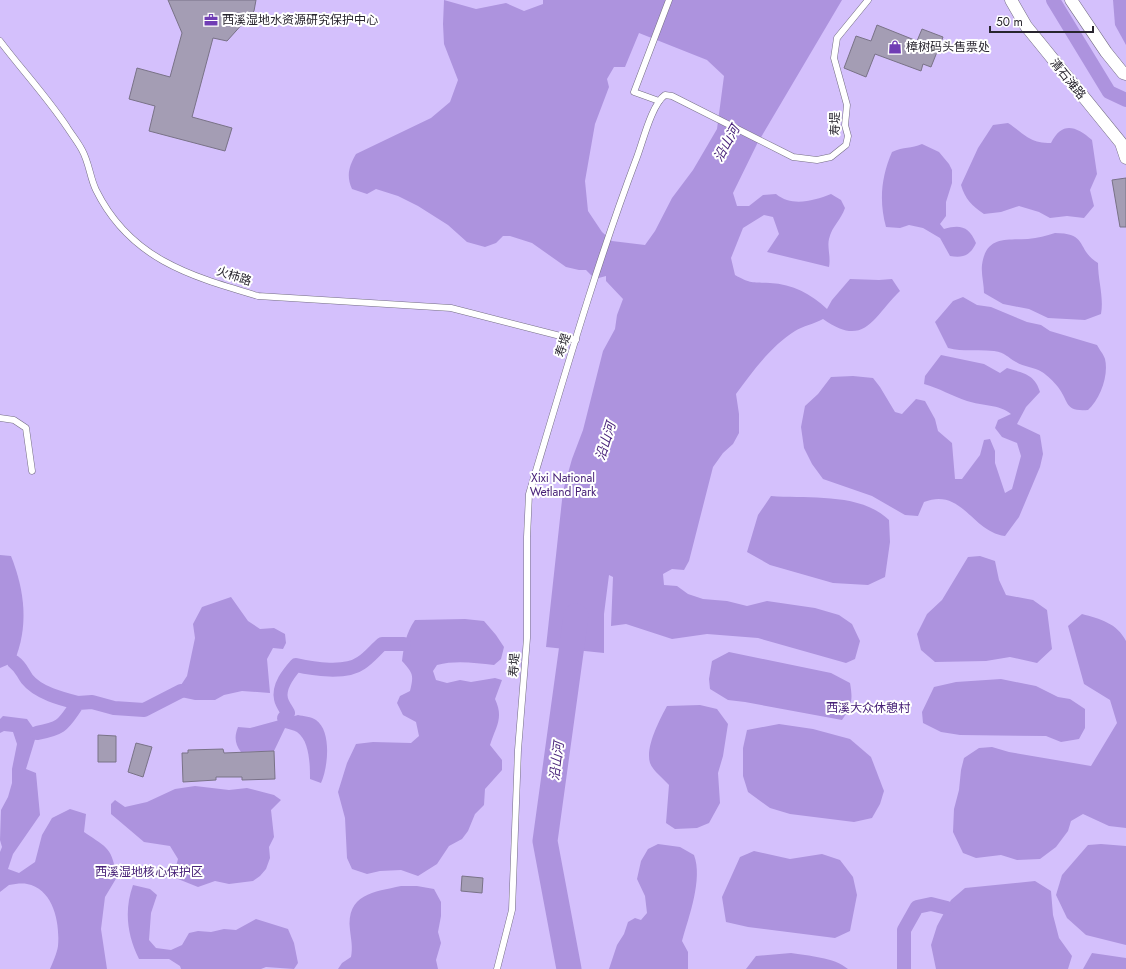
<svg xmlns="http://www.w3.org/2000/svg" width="1126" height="969" font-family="Jost,'Noto Sans SC',sans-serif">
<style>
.green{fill:#d4c0fc}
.water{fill:#ad93de;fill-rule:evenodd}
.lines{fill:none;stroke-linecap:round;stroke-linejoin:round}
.canal{stroke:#ad93de;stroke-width:14}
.river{stroke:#ad93de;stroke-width:25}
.building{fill:#a49db4;stroke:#797287}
.lane-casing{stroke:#746e83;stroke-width:7}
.street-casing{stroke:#746e83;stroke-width:13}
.lane{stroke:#fff;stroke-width:6}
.street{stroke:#fff;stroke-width:12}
.labels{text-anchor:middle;stroke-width:4;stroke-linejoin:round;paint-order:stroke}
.poi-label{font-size:12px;fill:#28252e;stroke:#fff;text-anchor:start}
.street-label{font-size:12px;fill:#28252e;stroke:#fff}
.park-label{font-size:12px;fill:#482278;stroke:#fff}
.water-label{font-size:13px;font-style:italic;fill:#49237a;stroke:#fff}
</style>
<rect width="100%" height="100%" fill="#e3dbf3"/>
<!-- green -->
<rect class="green" x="0" y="0" width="1126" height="969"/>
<!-- water -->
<g class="water">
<path d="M 444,0 L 476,9 L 506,3 L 524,11 L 543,4 L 543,0 L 842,0 L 757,144 L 733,193 L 737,206 L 749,206 L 763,195 L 776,194 C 792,207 813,201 831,194 L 841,200 L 845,208 C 841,220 832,226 829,239 C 827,247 831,257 829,267 L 767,252 L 779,234 L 773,217 L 764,215 L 743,228 L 731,258 L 735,275 C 751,284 752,282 770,283 C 793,284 811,294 827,309 L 832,300 L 850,279 L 879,280 L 892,279 L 900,291 C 873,317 865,349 823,319 C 814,324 803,326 795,331 C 771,346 752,372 736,394 L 739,414 L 739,433 L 733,444 L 723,453 L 713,467 L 689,561 L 684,570 L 672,569 L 663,574 L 664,585 L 677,586 L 688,594 L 703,599 L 727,601 L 747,606 L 767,601 L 815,608 L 839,615 L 852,624 L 860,641 L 855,659 L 846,663 L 758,638 L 707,634 L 672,639 L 626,624 L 611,626 L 613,577 L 609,575 L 604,614 L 604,653 L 546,647 L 563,491 L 572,459 L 583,430 L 603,351 L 615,329 L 617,315 L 623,299 L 606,281 L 606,276 L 595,279 L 586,270 L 579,270 L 566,267 L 532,243 L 510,236 L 503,236 L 496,243 L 485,247 L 467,242 L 448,225 L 418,206 L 398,196 L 376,189 L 367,194 L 352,189 C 346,176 349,166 356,154 L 431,118 L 450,102 L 458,80 L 444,44 L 443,24 ZM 639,33 L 707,60 L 724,76 L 717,129 L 693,170 L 672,198 L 655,231 L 645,245 L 612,241 L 602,232 L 588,211 L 585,181 L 595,124 L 609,87 L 607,79 L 614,67 L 625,67 Z"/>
<polygon points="1113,0 1126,0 1126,45 1115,25"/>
<path d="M 1008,123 C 1025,134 1029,143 1051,143 C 1062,121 1076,126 1092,140 L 1097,174 L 1090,190 L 1094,206 L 1084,218 L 1067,216 L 1050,218 L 1039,212 L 1019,206 L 1001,212 L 984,214 C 972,206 965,199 961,185 L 978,148 L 993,125 Z"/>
<path d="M 922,144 L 939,152 L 949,164 L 952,170 L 952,183 L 946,202 L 946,216 L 940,224 L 944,229 C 961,224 969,227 976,243 C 970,256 963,258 950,256 L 940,238 L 923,228 L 909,225 L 900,228 L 886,227 C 879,202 881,177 892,152 C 904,146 911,149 922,144 Z"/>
<path d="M 1055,233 C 1089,233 1076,250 1098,263 C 1098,281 1104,297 1101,314 L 1085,320 L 1048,318 L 1029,309 L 1003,304 L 984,293 C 984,284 981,274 982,265 C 986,236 1005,240 1028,239 C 1038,238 1046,236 1055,233 Z"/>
<path d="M 963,297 L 977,305 L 991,307 L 1027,322 L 1041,325 L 1050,331 L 1097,345 C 1099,349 1104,355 1105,359 C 1109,376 1100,399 1088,410 C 1064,412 1069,401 1058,387 C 1054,382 1047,375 1042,372 C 1034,367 1024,367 1016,362 C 1007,357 1006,353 994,351 C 979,349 963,352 948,348 L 935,322 L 953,301 Z"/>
<path d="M 941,355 L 984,364 L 1000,373 L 1007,368 C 1023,373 1035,374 1040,392 L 1026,407 L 1017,424 L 1040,435 L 1043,454 L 1040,467 L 1019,517 L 1005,536 C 972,532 962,487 924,502 L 918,516 L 905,515 L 872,496 L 823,479 L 812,464 L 804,448 L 801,427 L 805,406 L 818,394 L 831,377 L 853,376 L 873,378 L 880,387 L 895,412 L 902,414 L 916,399 L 925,401 L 935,419 L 938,431 L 952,443 L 955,479 L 962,479 L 980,455 L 984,440 L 990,439 L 995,451 L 995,463 L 1005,493 L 1012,489 L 1021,456 L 1017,443 L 1002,437 L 995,428 L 998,420 L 1011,414 C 999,404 982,406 967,401 C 952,396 939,388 924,384 L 925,376 Z"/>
<path d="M 771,496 C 808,499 860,492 889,520 L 890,542 L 885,577 L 868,585 L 833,583 L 770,565 L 747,552 L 758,515 Z"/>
<path d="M 0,555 L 11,556 C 25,591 29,627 14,662 L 0,668 Z"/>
<polygon points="980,556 995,561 999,580 1006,595 1033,600 1047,610 1052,649 1037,663 1010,657 986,661 935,662 921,650 917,634 927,614 942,600 968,557"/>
<polygon points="231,597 248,621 260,629 274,628 285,634 286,643 283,649 273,648 267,659 270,693 242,691 224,695 215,700 195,700 181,697 181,685 187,676 195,638 193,624 202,607"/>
<path d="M 1082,614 C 1100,619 1117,623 1126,641 L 1126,828 L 1109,826 L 1083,814 L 1071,821 L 1068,831 L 1056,847 L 1040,859 L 1017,860 L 1001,855 L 976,858 L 963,853 L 953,832 L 954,809 L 959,790 L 961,770 L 964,758 L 979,748 L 992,747 L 1009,752 L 1091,766 L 1117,723 L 1110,700 L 1084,684 L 1068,626 Z"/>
<path d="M 465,619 L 484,621 L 496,635 L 504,647 L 501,659 L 494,665 C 475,663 456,660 437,665 L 433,671 L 436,680 L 447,683 L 460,680 L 471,682 L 495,678 L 502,680 L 495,699 C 504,718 496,726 490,745 L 502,760 L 502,770 L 485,789 L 484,805 L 475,814 L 468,831 L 462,839 L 449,846 L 437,864 L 418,876 L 401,870 L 380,871 L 367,874 L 352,869 L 347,858 L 345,818 L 338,792 L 347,763 L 356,744 L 373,742 L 411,743 L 419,736 L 416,722 L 403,715 L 397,703 L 400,696 L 410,691 C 414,675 413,673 402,661 C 404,645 406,633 415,620 Z"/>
<path d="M 729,652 L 831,673 L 850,683 C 853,700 852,706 842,720 L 745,702 L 728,700 L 710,689 L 709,679 L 712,661 Z"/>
<polygon points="1001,679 1036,686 1058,697 1070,699 1085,709 1085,728 1079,739 1061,742 1046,736 960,735 941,732 923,723 922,712 934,687 956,682"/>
<path d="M 700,705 L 717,709 L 728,724 L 723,756 L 718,773 L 720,803 L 709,823 L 697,828 L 675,829 L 666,823 L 669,785 C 664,779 653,771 650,763 C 645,747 660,719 667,706 Z"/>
<path d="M 298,715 C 303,716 312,717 316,720 C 332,731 328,768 321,783 L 310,779 C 310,766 310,741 297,732 C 294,730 288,729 285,728 L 274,751 L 241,752 C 235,744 234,737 238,727 L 250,728 Z"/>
<path d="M 3,716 L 27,719 L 37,733 L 26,769 L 36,773 L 40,815 L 13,854 L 8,869 L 19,873 L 35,862 L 42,835 L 52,818 L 70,809 L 86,814 L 84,832 C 109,849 111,847 117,877 L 105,897 L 101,929 L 107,969 L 50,969 C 53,962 57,953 58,946 C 60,924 54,889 27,884 C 22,883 15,884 9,885 L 0,892 L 0,852 L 2,847 L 0,840 L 1,810 L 8,797 L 12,783 L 12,769 L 17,744 L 13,732 L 4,731 L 0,733 L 0,719 Z"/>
<polygon points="779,724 813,729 850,739 871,757 884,791 880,804 872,818 854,822 790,814 770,808 748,792 743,776 743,748 747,730"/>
<polygon points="195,786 229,790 247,788 274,795 281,800 271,810 274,837 269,847 270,858 266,869 260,876 253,881 229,884 215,881 198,887 173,877 178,859 170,846 144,842 111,814 111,804 115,800 125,807 147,802 175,789"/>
<path d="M 658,844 L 680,847 L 694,855 C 703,879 689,916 682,941 L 688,952 L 688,969 L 609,969 L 617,945 L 624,934 L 628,922 L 635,918 L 641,920 L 647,913 L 645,896 L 637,879 L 641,861 L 648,849 Z"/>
<polygon points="1101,844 1126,846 1126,945 1086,935 1067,918 1056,895 1062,875 1088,845"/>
<polygon points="754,851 790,859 822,854 840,860 853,877 857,895 850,931 835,938 748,927 726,922 722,897 740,857"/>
<polygon points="1035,881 1051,891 1053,915 1059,938 1072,956 1068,969 936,969 931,945 937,926 951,900 965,888"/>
<path d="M 133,885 L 150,889 L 157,895 L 151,913 L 149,940 L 156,948 L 171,950 L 182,945 L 189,933 L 198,931 L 211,932 L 224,929 L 236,930 L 256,919 L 288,929 L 294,943 L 298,963 L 294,969 L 266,967 L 261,969 L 181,969 L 180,966 L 169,959 L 139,959 C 127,935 124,910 133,885 Z"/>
<path d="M 401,886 L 417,886 L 434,889 L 441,902 L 441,916 L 438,932 L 441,943 L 436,960 L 438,969 L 338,969 L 342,963 L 351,957 C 353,947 351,940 350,930 C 346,894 374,892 401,886 Z"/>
<path d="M 791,953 C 808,956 834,957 848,969 L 746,969 L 756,956 Z"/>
<polygon points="1092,953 1126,958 1126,969 1083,969"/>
</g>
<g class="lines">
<!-- canal -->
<g class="canal">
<polyline points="1053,0 1109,92 1126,100"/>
<path d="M 14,662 C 21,667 22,672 27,679 C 38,693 62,699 78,703"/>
<path d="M 284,718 L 288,713 C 286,709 282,704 281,699 C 278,686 289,673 296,665 C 313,669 346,674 361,663 C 369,658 375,650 382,644 L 404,644"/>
<path d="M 37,733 C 64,728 63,724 78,703 L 92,702 L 114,708 L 144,710 L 181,691"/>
<polyline points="904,969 904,930 917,907 931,904 947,908"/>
</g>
<!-- river -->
<polyline class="river" points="569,969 545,841 576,616"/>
</g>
<!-- building -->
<g class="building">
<polygon points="168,0 256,0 254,11 227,41 213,38 192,117 232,128 225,151 149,131 155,106 129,99 137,68 170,77 182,33"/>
<polygon points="877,25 917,41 922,29 943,37 931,67 923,64 921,71 875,54 866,77 844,68 856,36 871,41"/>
<polygon points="1126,178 1126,227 1120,227 1112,180"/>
<polygon points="98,735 116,736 116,762 98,762"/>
<polygon points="136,743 152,747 143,777 128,772"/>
<polygon points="223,749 224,753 274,751 275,779 242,780 242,777 216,777 216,780 183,782 182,753 188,753 188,750"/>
<polygon points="462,876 483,878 482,893 461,891"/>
</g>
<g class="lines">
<!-- lane casing -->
<g class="lane-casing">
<g id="lane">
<path d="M 0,41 C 22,70 47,97 67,127 C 72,135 78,142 82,150 C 89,162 90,178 96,190 C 130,259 190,276 258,296 L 451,308 L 576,340"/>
<polyline points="659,101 634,92 669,0"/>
<polyline points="0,418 14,420 26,428 32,471"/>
<path d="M 497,969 L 512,910 L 518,750 L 527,638 L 527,537 L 529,494 C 563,381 595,268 637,157 C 643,141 652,104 665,95 L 672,96 L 793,157 L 817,160 L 831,157 L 846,145 L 848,136 L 845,125 L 847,105 L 834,58 L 837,38 L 868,0"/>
</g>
</g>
<!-- street casing -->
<g class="street-casing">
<g id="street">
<polyline points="1011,0 1026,26 1121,143 1126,158"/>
<polyline points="1071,0 1106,52 1123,73 1126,74"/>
</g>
</g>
<!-- lane -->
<use href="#lane" class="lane"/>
<!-- street -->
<use href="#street" class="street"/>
</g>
<!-- icons -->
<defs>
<g id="office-bare" transform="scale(1.08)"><path d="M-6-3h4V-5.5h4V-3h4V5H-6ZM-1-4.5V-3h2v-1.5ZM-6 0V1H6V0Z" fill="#703db4" stroke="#fff" stroke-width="2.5" paint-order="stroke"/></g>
<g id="shop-bare" transform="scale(1.08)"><path d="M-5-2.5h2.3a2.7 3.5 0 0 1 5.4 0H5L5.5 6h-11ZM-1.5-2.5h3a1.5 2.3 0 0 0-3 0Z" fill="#703db4" stroke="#fff" stroke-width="2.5" paint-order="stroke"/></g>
</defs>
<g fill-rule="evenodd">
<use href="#office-bare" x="211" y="20"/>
<use href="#shop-bare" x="895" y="47"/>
</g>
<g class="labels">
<!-- poi labels -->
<g class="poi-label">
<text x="222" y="24">西溪湿地水资源研究保护中心</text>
<text x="906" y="51">樟树码头售票处</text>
</g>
<!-- street labels -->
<g class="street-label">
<text transform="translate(1068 79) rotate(51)" y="4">清石滩路</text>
<text transform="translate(835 124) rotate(-90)" y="4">寿堤</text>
<text transform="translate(234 276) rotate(18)" y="4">火柿路</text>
<text transform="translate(563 345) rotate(-72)" y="4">寿堤</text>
<text transform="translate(514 665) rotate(-86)" y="4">寿堤</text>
</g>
<!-- park labels -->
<g class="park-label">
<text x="563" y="482">Xixi National<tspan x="563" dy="14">Wetland Park</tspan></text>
<text x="868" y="712">西溪大众休憩村</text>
<text x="149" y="876">西溪湿地核心保护区</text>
</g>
<!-- water labels -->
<g class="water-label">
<text transform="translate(726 143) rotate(-61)" y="5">沿山河</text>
<text transform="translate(605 441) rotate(-73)" y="5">沿山河</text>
<text transform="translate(556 761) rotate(-83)" y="5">沿山河</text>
</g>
</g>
<!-- scale -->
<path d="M990 26v6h103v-6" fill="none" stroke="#28252e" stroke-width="2"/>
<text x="996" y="26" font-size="12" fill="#28252e" stroke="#ffffff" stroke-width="3" paint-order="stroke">50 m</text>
</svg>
